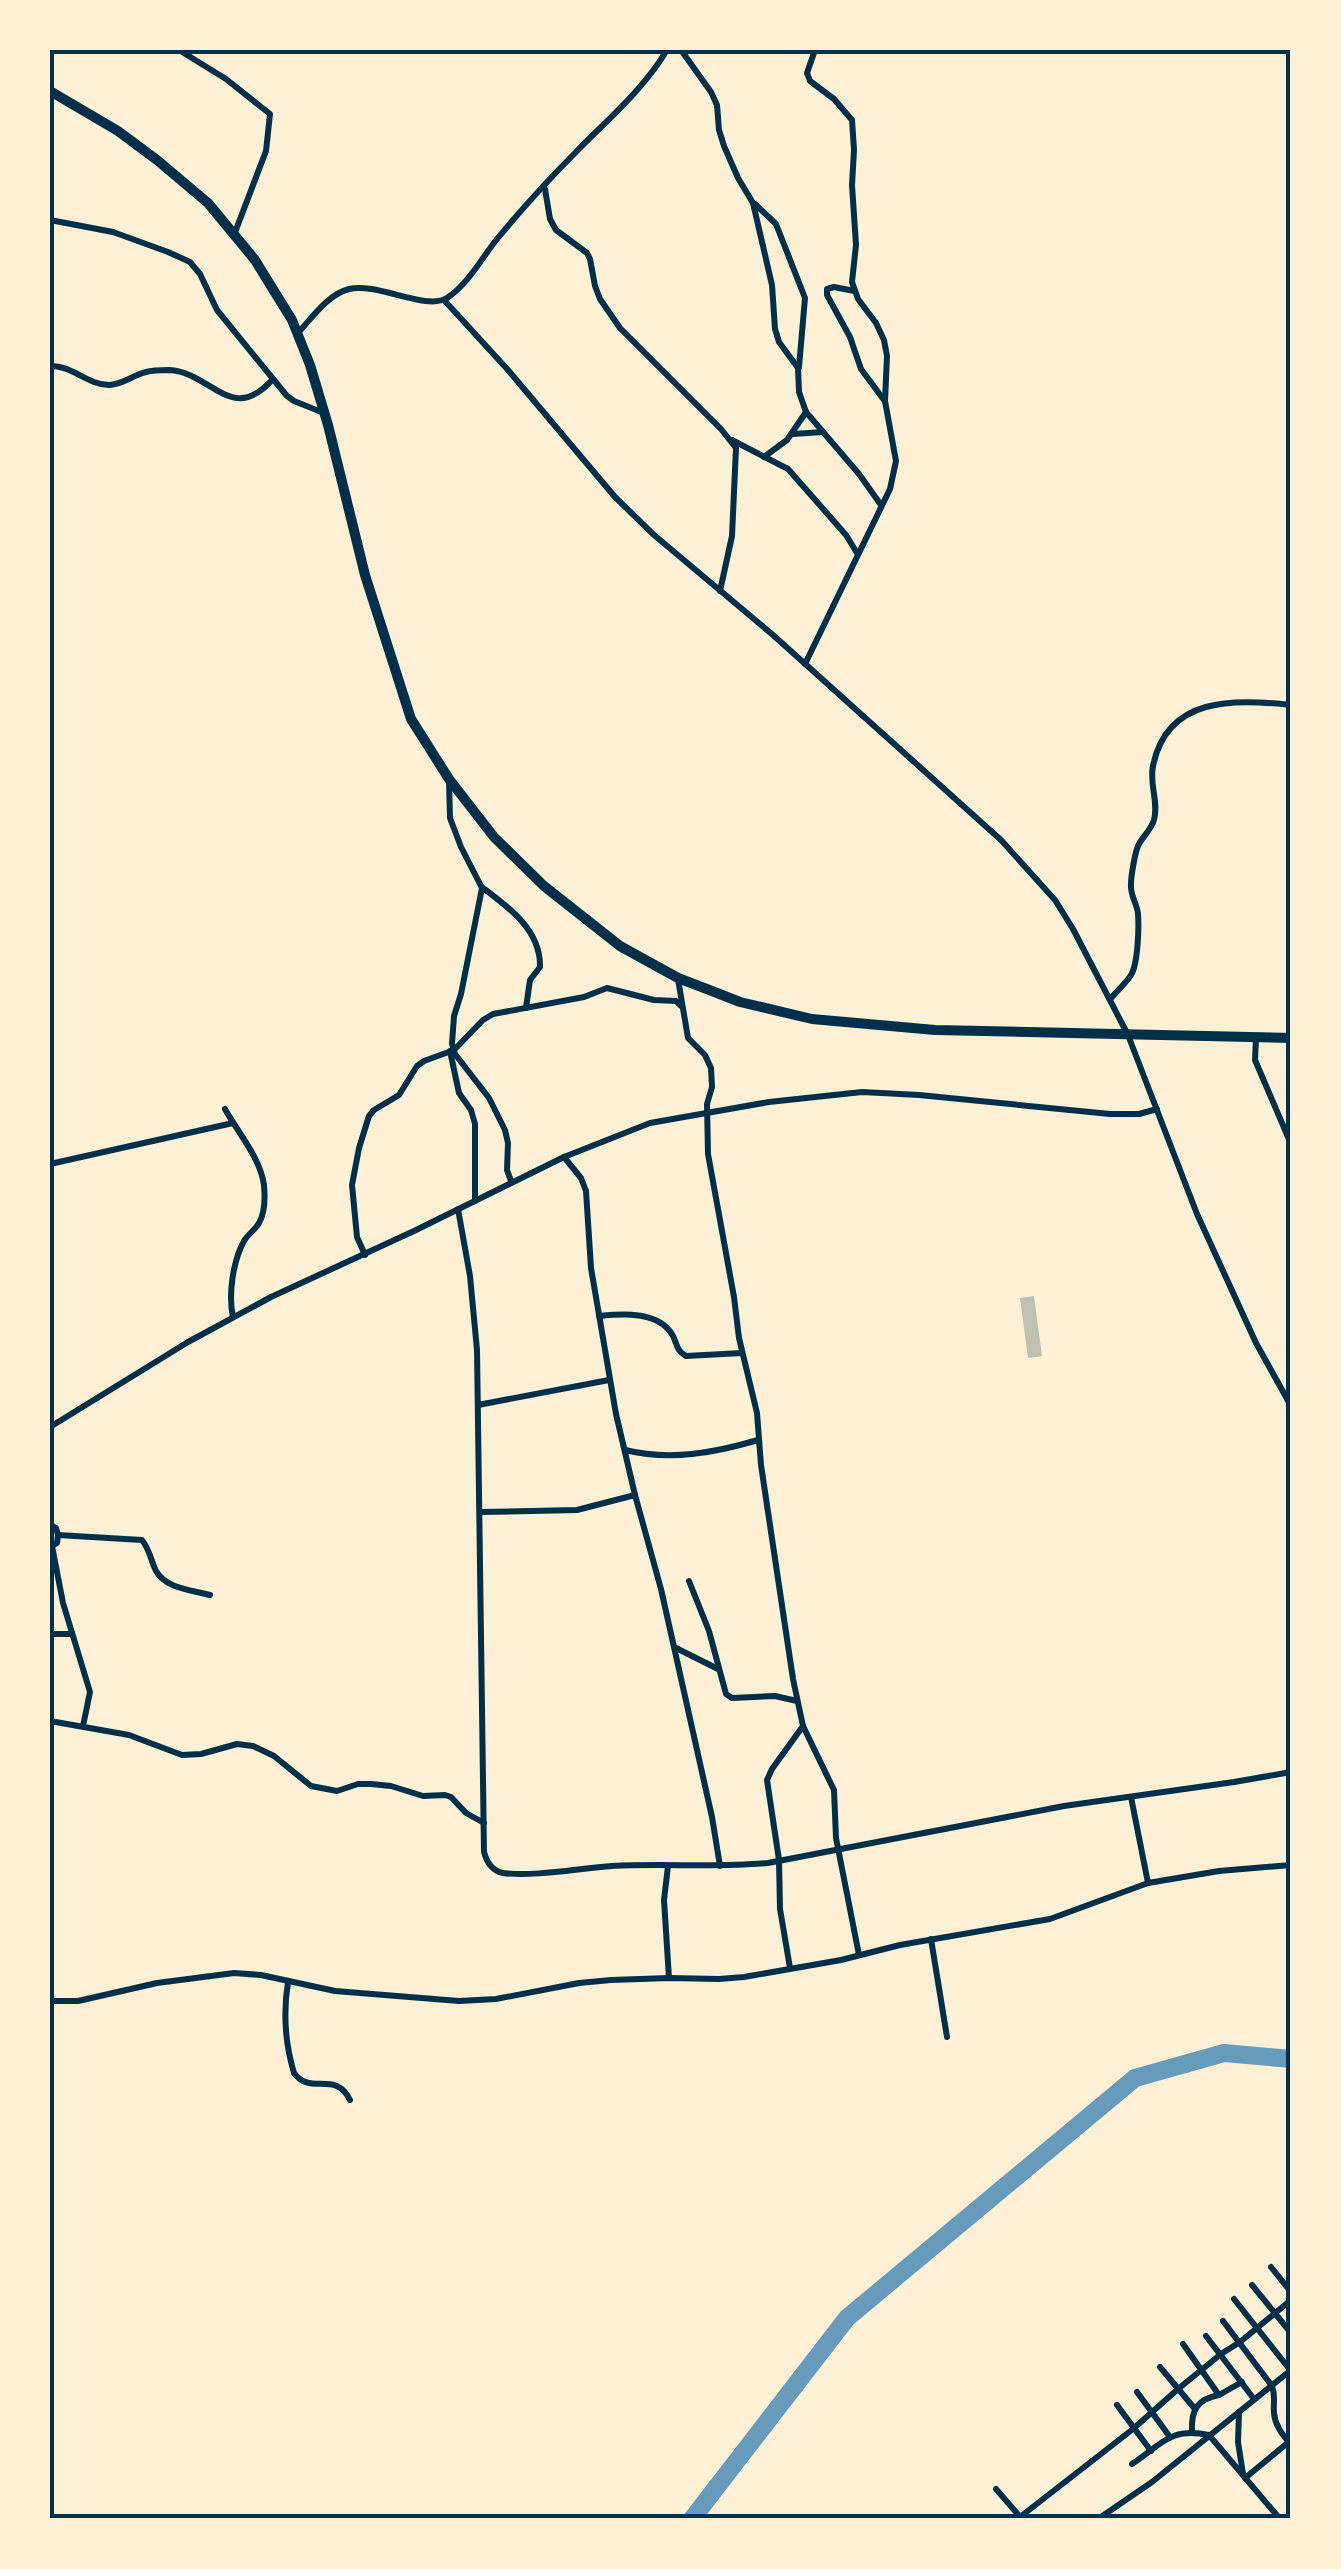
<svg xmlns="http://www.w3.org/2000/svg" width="1341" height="2569" font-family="Bitter,serif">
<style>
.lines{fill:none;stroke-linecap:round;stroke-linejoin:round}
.river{stroke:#669bbc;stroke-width:18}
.building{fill:#bec0b2}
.minor{stroke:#003049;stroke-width:6}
.primary{stroke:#003049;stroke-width:10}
.neatline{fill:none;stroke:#003049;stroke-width:4}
</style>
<rect width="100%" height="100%" fill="#fdf0d5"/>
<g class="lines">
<!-- river -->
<polyline class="river" points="692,2519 847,2318 1135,2078 1224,2053 1291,2059"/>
</g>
<!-- building -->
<polygon class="building" points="1034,1296 1042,1356 1028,1358 1020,1298"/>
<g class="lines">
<!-- minor -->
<g class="minor">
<polyline points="179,50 226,79 270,114 266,151 234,235"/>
<polyline points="681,50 711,92 717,105 719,130 724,146 738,178 753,203 772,285 775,329 779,342 798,368 799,392 806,412 859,474 881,505"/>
<polyline points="545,189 550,219 556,230 587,253 590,259 595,286 600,299 620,328 721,429 736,448 732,536 720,591"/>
<polyline points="755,204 776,224 805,298 799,367"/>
<polyline points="50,220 113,232 168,252 190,262 200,274 217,310 287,396 294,401 324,413"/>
<polyline points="854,291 834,287 827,289 827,295 850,337 861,369 884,400"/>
<polyline points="444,300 508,370 615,497 654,535 773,635 1001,840 1055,900 1073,929 1128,1035 1197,1214 1256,1343 1291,1406"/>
<path d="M 297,334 C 311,319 328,294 349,289 C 377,282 426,311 447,298 C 469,283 481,259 497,239 C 521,210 548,180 575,153 C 607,120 643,90 667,50"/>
<path d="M 50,366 C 72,365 87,385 109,385 C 122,385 133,375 146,372 C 153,370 162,370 169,370 C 212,372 231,426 273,379"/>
<polyline points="793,434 823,432"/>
<polyline points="732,440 788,469 846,535 857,553"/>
<polyline points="764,457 787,440 806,412"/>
<polyline points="805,664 890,489 896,461 885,401 887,356 884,340 876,323 858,299 852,282 856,245 852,185 854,150 852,120 834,99 810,81 807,73 815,50"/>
<polyline points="449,781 450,818 461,847 482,888 461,994 454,1016 452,1044 455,1054 489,1098 505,1130 508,1143 507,1170 511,1181"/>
<path d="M 483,888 C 510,908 541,931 540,967 L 530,980 L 526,1008"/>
<polyline points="678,979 688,1038 705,1055 711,1068 712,1087 707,1104 708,1154 734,1297 739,1338 757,1413 761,1465 793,1679 803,1726 834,1790 836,1838 859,1955"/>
<path d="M 1111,998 C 1117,991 1126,983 1131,975 C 1138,964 1139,927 1138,914 C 1137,903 1130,896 1131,884 C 1131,876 1135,853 1138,846 C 1142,837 1151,830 1154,820 C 1159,802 1149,784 1153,766 C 1167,696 1234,699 1291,705"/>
<polyline points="1256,1038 1255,1060 1291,1144"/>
<polyline points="450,1051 459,1093 471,1110 475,1124 475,1201"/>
<path d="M 225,1109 C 238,1133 260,1157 264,1185 C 265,1196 265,1213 259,1223 C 255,1230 248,1234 244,1241 C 233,1261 228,1295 233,1317"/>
<polyline points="564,1157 581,1178 586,1191 591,1268 616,1414 635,1495 661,1589 712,1817 720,1866"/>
<polyline points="50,1164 233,1123"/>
<path d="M 458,1209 L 470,1276 L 477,1350 L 484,1852 C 487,1863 492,1871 503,1873 C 535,1877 580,1868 612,1866 C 665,1863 716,1868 768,1863 L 1064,1806 L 1234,1782 L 1291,1772"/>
<polyline points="365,1255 357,1237 352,1185 359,1148 369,1116 374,1110 399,1095 417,1066 424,1061 454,1050 483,1020 493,1014 584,997 607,988 654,1000 676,1001 681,1006"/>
<path d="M 599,1316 C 621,1314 653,1311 669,1330 C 678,1340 674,1350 686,1356 L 742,1353"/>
<polyline points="478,1405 609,1380"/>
<polyline points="50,1427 188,1342 271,1297 414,1231 564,1157 650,1123 769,1102 862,1092 919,1095 1110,1114 1139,1114 1157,1109"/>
<path d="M 625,1450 C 670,1461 714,1453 758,1440"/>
<polyline points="481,1512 577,1510 635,1495"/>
<polyline points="50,1525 56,1528 58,1535 57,1543 52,1546"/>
<path d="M 58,1535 L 142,1540 C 150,1550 151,1561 156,1571 C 166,1589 193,1590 210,1595"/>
<polyline points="52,1546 63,1603 90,1692 83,1726"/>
<polyline points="689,1581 709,1631 726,1694 732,1698 775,1696 797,1701"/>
<polyline points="50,1634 72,1634"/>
<polyline points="676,1648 718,1669"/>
<polyline points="50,1721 129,1735 182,1755 201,1754 237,1744 253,1746 274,1756 311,1786 337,1791 358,1784 371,1784 391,1786 423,1796 445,1795 451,1797 466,1813 484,1823"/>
<polyline points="1131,1797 1148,1883"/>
<polyline points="668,1866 664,1900 669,1978"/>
<polyline points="931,1939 947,2037"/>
<polyline points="790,1968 780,1909 779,1860 767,1780 772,1769 803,1726"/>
<path d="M 288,1982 C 283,2013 285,2043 294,2073 C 310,2096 336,2070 350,2100"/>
<polyline points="50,2001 78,2001 157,1983 234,1973 261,1975 335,1991 459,2001 496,1999 579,1983 611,1980 669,1978 719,1979 744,1977 841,1960 900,1945 1050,1919 1148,1883 1219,1871 1291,1865"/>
<polyline points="1290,2253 1291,2255"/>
<polyline points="1271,2267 1291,2292"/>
<polyline points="1252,2285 1291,2333"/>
<polyline points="1234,2299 1291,2371 1291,2382"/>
<path d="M 1223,2321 L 1272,2386 C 1276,2397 1273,2402 1274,2413 C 1275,2426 1283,2435 1291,2445"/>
<polyline points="1206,2336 1254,2399"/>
<polyline points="1183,2344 1219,2395 1242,2382"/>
<polyline points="1160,2367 1195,2409"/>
<polyline points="1137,2392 1170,2437"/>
<polyline points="1117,2405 1151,2451"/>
<polyline points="1239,2412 1238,2442 1243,2474"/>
<path d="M 1192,2431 C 1191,2409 1198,2399 1219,2395"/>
<path d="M 1132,2464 C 1162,2444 1170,2427 1209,2435 L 1280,2519"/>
<polyline points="1245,2478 1290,2441"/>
<polyline points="996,2489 1021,2518"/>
<polyline points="1020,2517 1133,2429 1178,2389 1221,2354 1240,2342 1291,2300"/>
<polyline points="1098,2519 1152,2482 1291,2370"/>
</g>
<!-- primary -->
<polyline class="primary" points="50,91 118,131 157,160 208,203 255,260 292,320 310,365 328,425 365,575 411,719 449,779 494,837 544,886 620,946 678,978 712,991 740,1002 812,1019 935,1030 1291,1038"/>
</g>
<!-- border -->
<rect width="1341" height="2569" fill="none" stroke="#fdf0d5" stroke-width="105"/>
<rect x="52" y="52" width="1236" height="2464" class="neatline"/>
</svg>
